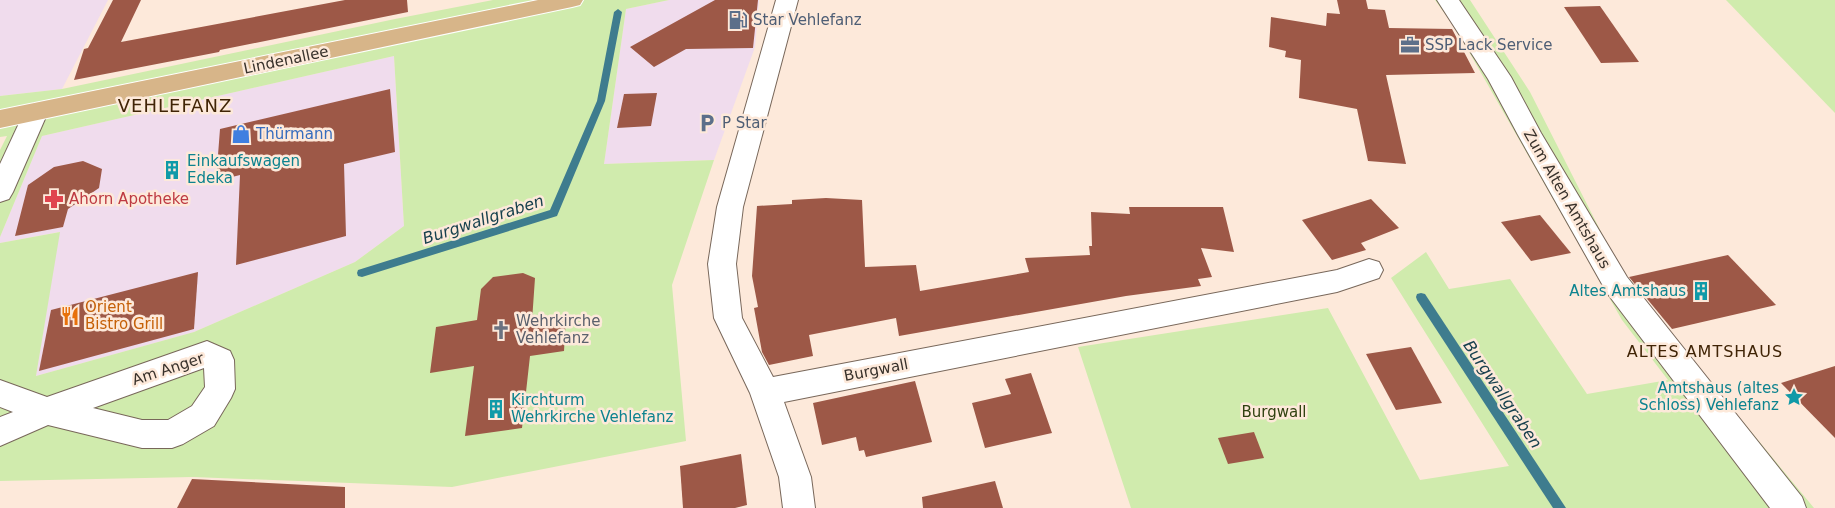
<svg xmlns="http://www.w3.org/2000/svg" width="1835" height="508" font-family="'DejaVu Sans',sans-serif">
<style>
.commercial{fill:#f0dced}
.green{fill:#d0ebad}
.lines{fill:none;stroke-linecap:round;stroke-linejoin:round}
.stream{fill:#3e7c8e;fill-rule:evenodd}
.building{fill:#9d5847}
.minor-casing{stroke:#78675a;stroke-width:2}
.major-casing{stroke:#fff;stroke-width:2}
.minor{fill:#fff;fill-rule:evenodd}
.major{fill:#d7b589;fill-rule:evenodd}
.labels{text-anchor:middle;stroke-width:5;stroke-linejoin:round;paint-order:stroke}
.service-label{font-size:15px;fill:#4e5e75;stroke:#fde9da;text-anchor:start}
.street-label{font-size:15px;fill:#38312b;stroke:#fde9da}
.shop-label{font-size:15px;fill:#366cbe;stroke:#fde9da;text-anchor:start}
.culture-label{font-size:15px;fill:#0d838f;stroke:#fde9da;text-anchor:start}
.health-label{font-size:15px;fill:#be3a42;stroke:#fde9da;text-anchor:start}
.food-label{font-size:15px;fill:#c56008;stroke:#fde9da;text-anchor:start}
.worship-label{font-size:15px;fill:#5b616d;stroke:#fde9da;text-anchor:start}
.park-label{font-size:15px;fill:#304211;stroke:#fde9da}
.water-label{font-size:16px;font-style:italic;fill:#18414e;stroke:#fde9da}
.neighbourhood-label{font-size:16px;letter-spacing:1px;fill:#402406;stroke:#fde9da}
.quarter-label{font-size:18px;letter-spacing:1px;fill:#402406;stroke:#fde9da}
</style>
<rect width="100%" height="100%" fill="#fde9da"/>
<!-- commercial -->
<g class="commercial">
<polygon points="0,0 108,0 62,89 0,96"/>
<polygon points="669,0 759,0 755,47 714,160 604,164 626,9"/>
<polygon points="394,56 404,226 355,262 194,332 36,376 59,232 0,243 0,237 42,136"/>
</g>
<!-- green -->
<g class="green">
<polygon points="493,0 669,0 626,9 604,164 714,160 672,285 686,441 452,487 193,477 0,481 0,243 60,232 36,376 194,332 355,262 404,226 394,56 42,136 0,237 0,150 7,136 0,137 0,96 62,89 395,19"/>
<polygon points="1435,0 1470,0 1530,92 1625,279 1814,508 1131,508 1078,347 1328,308 1420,480 1509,466 1391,278 1426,252 1449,289 1510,279 1587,394 1668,380 1622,320 1456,29"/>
<polygon points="1726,0 1835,0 1835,113"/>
</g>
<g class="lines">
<!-- stream -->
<g class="stream">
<polygon points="618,9 622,12 605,101 557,216 362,277 358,276 357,273 358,270 550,210 597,101 614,12"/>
<polygon points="1421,293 1425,294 1566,508 1553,508 1417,300 1416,297 1417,294"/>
</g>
</g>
<!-- building -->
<g class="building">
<polygon points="113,0 141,0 121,42 345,0 407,0 408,12 220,50 219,52 74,80 84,49 88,48"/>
<polygon points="715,0 758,0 753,48 686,49 654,67 630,47"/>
<polygon points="1337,0 1366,0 1368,9 1385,10 1389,28 1452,29 1475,73 1386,75 1406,164 1368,161 1357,109 1299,98 1301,60 1285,57 1286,51 1269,47 1271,17 1326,26 1327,13 1340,14"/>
<polygon points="1600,6 1639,62 1601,63 1564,7"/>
<polygon points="390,89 395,152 344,164 346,236 236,265 240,175 216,181 220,129"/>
<polygon points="657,93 651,126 617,128 624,94"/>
<polygon points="83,161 102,169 99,188 68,209 63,227 15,236 28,185 54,167"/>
<polygon points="826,198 862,200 865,267 916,265 920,291 1029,272 1025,258 1090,255 1089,246 1092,246 1091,212 1130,214 1129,207 1223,207 1234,252 1201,248 1212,277 1198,279 1201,286 1126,296 899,336 896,318 809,335 813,356 769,365 762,352 754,308 758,307 752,276 757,206 792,204 792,200"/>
<polygon points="1371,199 1399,228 1361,243 1366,250 1332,260 1302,220"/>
<polygon points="1540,215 1571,253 1531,261 1501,222"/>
<polygon points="1728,255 1776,305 1672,329 1629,277"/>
<polygon points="198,272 194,329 39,371 51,310"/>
<polygon points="523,273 535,278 532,321 566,316 564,351 530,356 522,428 465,436 474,366 430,373 436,327 477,320 481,289 493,277"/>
<polygon points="1411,347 1442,403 1396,410 1366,354"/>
<polygon points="1835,366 1835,438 1781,383"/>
<polygon points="1031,373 1052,433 985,448 972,403 1011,394 1005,379"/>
<polygon points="915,381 932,442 866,457 864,450 859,451 856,437 822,445 813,403"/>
<polygon points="1254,432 1264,458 1228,464 1218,438"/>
<polygon points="741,454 747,505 735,508 683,508 680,466"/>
<polygon points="192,479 345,487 345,508 177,508"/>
<polygon points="995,481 1003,508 923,508 922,497"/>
</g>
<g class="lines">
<!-- minor casing -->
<g class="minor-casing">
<g id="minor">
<polygon points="776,0 798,0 743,207 736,264 742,318 773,377 1337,270 1369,259 1379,262 1383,270 1379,278 1337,292 784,402 811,477 815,508 783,508 779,477 750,393 714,318 708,264 717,207"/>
<polygon points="1437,0 1459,0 1511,77 1541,133 1627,277 1802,497 1806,508 1770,508 1607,293 1518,135 1488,79"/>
<polygon points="36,103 45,106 48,112 13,192 9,199 0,202 0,164 27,106"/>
<path d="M 207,341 L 230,351 L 234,360 L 235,389 L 231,398 L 214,426 L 183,444 L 172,448 L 142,448 L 48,425 L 0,446 L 0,417 L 13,412 L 0,407 L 0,380 L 47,397 ZM 204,368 L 205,387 L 192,406 L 168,420 L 142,420 L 93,408 Z"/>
</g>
</g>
<!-- major casing -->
<g class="major-casing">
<polygon id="major" points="538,0 583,0 580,5 572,7 0,128 0,110"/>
</g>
<!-- minor -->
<use href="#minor" class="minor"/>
<!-- major -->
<use href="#major" class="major"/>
</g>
<!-- icons -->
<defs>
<g id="fuel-bare" transform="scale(1.5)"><path d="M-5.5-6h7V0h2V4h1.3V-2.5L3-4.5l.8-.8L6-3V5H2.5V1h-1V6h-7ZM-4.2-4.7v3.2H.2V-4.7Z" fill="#5c6f8a" stroke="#fde9da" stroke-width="2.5" paint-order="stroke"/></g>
<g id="office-bare" transform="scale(1.5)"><path d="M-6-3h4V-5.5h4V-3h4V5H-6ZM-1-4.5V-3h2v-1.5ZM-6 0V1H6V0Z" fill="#5c6f8a" stroke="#fde9da" stroke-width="2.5" paint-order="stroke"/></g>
<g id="parking-bare" transform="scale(1.5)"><path d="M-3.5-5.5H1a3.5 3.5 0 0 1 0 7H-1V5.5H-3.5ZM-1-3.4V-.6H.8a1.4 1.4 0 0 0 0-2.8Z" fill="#5c6f8a" stroke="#fde9da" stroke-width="2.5" paint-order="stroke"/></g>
<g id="shop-bare" transform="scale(1.5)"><path d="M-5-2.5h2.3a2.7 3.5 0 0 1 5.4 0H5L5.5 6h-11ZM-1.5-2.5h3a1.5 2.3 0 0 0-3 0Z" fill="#3f7fe0" stroke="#fde9da" stroke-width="2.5" paint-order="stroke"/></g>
<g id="building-bare" transform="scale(1.5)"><path d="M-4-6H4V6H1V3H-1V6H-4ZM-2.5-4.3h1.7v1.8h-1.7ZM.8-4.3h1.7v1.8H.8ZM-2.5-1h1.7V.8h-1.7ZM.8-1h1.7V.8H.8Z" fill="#0f9aa8" stroke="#fde9da" stroke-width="2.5" paint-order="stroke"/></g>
<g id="pharmacy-bare" transform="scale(1.5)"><path d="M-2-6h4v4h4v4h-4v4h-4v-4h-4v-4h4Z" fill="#e0444e" stroke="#fde9da" stroke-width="2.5" paint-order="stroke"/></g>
<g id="restaurant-bare" transform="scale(1.5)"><path d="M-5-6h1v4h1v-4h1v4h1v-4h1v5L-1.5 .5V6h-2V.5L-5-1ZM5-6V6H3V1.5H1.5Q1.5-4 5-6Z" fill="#e8710a" stroke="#fde9da" stroke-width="2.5" paint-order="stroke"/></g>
<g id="church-bare" transform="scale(1.5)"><path d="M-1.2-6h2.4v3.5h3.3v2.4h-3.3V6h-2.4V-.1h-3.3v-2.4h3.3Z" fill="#6b7280" stroke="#fde9da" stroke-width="2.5" paint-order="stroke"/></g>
<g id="sight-bare" transform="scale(1.5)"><path d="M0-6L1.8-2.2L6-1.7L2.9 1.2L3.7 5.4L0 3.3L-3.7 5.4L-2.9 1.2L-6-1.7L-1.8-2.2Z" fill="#0f9aa8" stroke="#fde9da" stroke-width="2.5" paint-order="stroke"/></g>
</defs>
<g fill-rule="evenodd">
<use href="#fuel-bare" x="738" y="20"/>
<use href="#office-bare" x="1410" y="45"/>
<use href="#parking-bare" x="707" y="123"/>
<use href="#shop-bare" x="241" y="134"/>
<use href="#building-bare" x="172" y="170"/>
<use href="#pharmacy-bare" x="54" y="199"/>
<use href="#building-bare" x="1701" y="291"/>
<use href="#restaurant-bare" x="70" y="316"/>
<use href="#church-bare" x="501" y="330"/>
<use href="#sight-bare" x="1794" y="397"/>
<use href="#building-bare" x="496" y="409"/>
</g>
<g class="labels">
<!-- service labels -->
<g class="service-label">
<text x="753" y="25">Star Vehlefanz</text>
<text x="1425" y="50">SSP Lack Service</text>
<text x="722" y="128">P Star</text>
</g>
<!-- street labels -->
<g class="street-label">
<text transform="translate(286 60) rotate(-12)" y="5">Lindenallee</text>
<text transform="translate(1567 199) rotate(60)" y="5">Zum Alten Amtshaus</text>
<text transform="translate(168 369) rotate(-18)" y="5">Am Anger</text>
<text transform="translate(876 370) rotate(-11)" y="5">Burgwall</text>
</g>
<!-- shop labels -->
<g class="shop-label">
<text x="256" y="139">Thürmann</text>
</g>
<!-- culture labels -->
<g class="culture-label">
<text x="187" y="166">Einkaufswagen<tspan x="187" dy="17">Edeka</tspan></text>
<text x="1686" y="296" text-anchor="end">Altes Amtshaus</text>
<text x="1779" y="393" text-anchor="end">Amtshaus (altes<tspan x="1779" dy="17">Schloss) Vehlefanz</tspan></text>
<text x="511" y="405">Kirchturm<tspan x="511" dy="17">Wehrkirche Vehlefanz</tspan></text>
</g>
<!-- health labels -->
<g class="health-label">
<text x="69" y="204">Ahorn Apotheke</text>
</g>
<!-- food labels -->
<g class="food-label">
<text x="85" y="312">Orient<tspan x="85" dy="17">Bistro Grill</tspan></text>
</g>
<!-- worship labels -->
<g class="worship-label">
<text x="516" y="326">Wehrkirche<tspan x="516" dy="17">Vehlefanz</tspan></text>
</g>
<!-- park labels -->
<g class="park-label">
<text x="1274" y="417">Burgwall</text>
</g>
<!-- water labels -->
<g class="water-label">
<text transform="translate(483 219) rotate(-18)" y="6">Burgwallgraben</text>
<text transform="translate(1503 394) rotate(56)" y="6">Burgwallgraben</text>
</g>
<!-- neighbourhood labels -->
<g class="neighbourhood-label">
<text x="1705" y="357">ALTES AMTSHAUS</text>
</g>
<!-- quarter labels -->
<g class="quarter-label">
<text x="175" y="112">VEHLEFANZ</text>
</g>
</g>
</svg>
